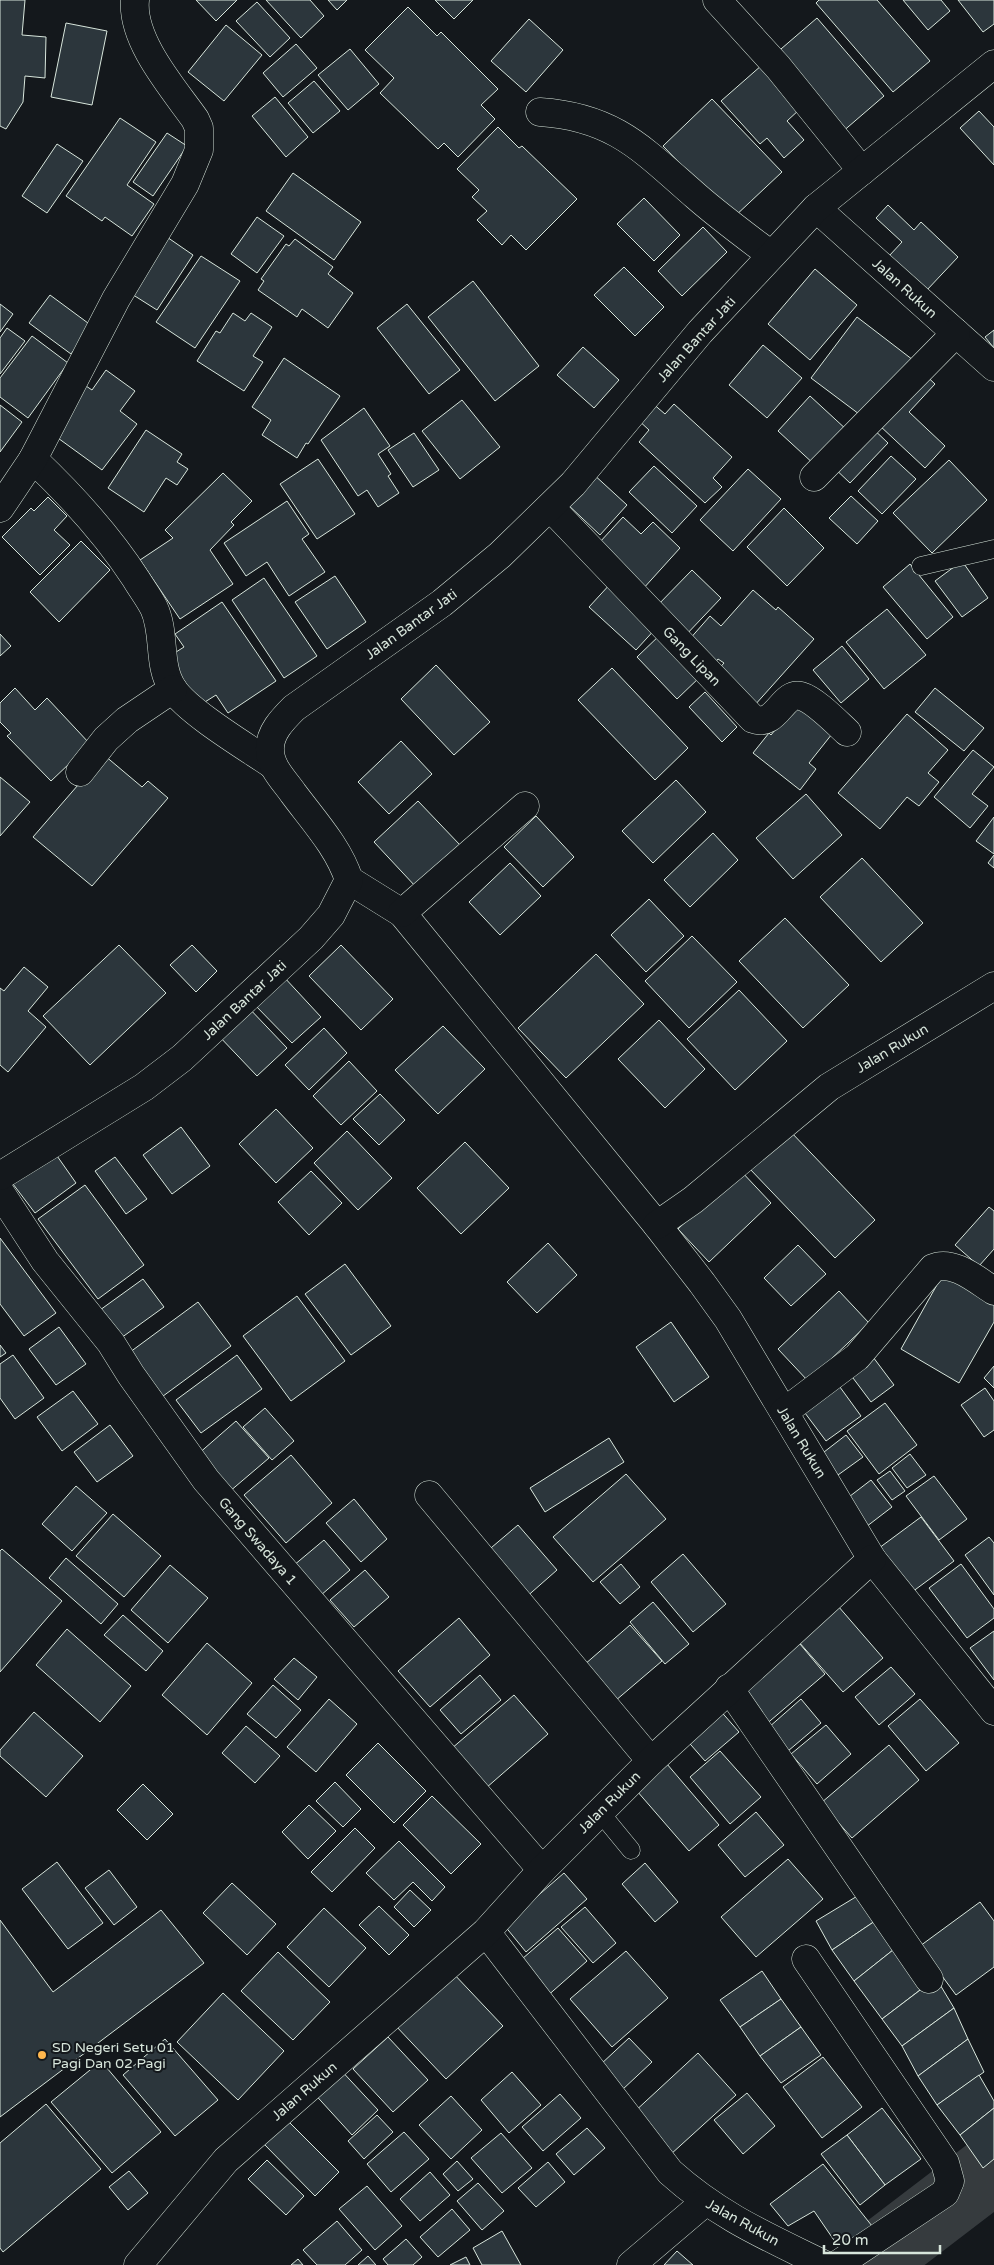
<svg xmlns="http://www.w3.org/2000/svg" width="994" height="2265" font-family="'Varela Round',sans-serif">
<style>
.lines{fill:none;stroke-linecap:round;stroke-linejoin:round}
.river{stroke:#363b3e;stroke-width:70}
.building{fill:#2c363c;stroke:#d8e6dc}
.service-casing{stroke:#d8e6dc;stroke-width:19}
.minor-casing{stroke:#d8e6dc;stroke-width:29}
.tertiary-casing{stroke:#d8e6dc;stroke-width:29}
.service{stroke:#14181c;stroke-width:18}
.minor{stroke:#14181c;stroke-width:28}
.tertiary{stroke:#14181c;stroke-width:28}
.poi-dot{fill:#ffb74d;stroke:#14181c;stroke-width:2}
.labels{text-anchor:middle;stroke-width:4;stroke-linejoin:round;paint-order:stroke}
.street-label{font-size:14px;fill:#d8e6dc;stroke:#14181c}
.poi-label{font-size:14px;fill:#d8e6dc;stroke:#14181c;text-anchor:start}
</style>
<rect width="100%" height="100%" fill="#14181c"/>
<g class="lines">
<!-- river -->
<polyline class="river" points="867,2265 994,2168"/>
</g>
<!-- building -->
<g class="building">
<polygon points="0,0 25,0 22,35 46,37 45,78 25,76 23,102 6,129 0,126"/>
<polygon points="196,0 237,0 216,21"/>
<polygon points="266,0 310,0 324,16 301,38"/>
<polygon points="328,0 347,0 337,10"/>
<polygon points="435,0 473,0 454,19"/>
<polygon points="819,0 877,0 930,61 893,92 816,3"/>
<polygon points="903,0 941,0 950,11 928,30"/>
<polygon points="958,0 994,0 994,24 983,32"/>
<polygon points="257,2 290,38 270,57 236,21"/>
<polygon points="408,7 437,36 441,32 498,89 481,105 495,119 458,157 444,143 438,149 380,93 394,78 365,50"/>
<polygon points="817,18 884,96 841,133 774,55"/>
<polygon points="529,19 563,50 526,92 491,61"/>
<polygon points="66,23 107,31 92,105 51,97"/>
<polygon points="226,25 262,55 224,101 188,72"/>
<polygon points="296,44 317,68 283,97 263,73"/>
<polygon points="350,49 379,84 348,110 318,75"/>
<polygon points="762,65 800,109 787,121 804,140 784,158 767,138 760,144 721,101"/>
<polygon points="314,81 340,111 313,133 288,103"/>
<polygon points="275,97 308,137 286,157 252,116"/>
<polygon points="712,99 782,172 733,218 663,146"/>
<polygon points="979,111 994,127 994,165 960,128"/>
<polygon points="120,118 156,142 127,185 154,204 132,236 105,217 102,221 66,196"/>
<polygon points="498,127 519,148 522,146 577,199 526,250 511,235 502,245 477,220 487,211 472,197 479,190 457,169"/>
<polygon points="167,133 187,146 153,196 133,182"/>
<polygon points="57,144 83,161 47,213 22,196"/>
<polygon points="293,173 361,222 334,260 266,211"/>
<polygon points="644,198 680,235 654,261 617,224"/>
<polygon points="888,205 914,230 921,222 958,257 926,291 889,256 902,242 876,218"/>
<polygon points="257,217 284,236 257,273 231,254"/>
<polygon points="703,227 727,252 682,296 658,271"/>
<polygon points="164,235 193,255 157,310 127,291"/>
<polygon points="295,239 333,267 328,274 353,293 328,328 302,309 297,317 258,290 264,281 261,279 286,244 289,246"/>
<polygon points="201,256 240,281 195,348 156,322"/>
<polygon points="624,267 664,307 635,336 594,295"/>
<polygon points="815,269 857,305 810,360 768,324"/>
<polygon points="473,281 539,366 495,401 428,317"/>
<polygon points="50,295 92,326 71,354 29,323"/>
<polygon points="0,304 13,314 0,332"/>
<polygon points="407,304 460,370 429,394 377,328"/>
<polygon points="233,313 245,321 251,313 272,327 253,356 263,362 244,391 197,361 216,331 220,333"/>
<polygon points="857,317 913,360 867,420 811,378"/>
<polygon points="7,328 25,341 0,374 0,338"/>
<polygon points="994,330 994,348 985,337"/>
<polygon points="32,336 68,363 28,418 0,397 0,378"/>
<polygon points="763,345 802,378 767,418 729,385"/>
<polygon points="583,347 619,380 594,408 557,375"/>
<polygon points="284,358 340,396 308,444 306,443 297,458 262,435 271,420 252,407"/>
<polygon points="106,370 135,391 120,411 137,424 102,470 51,433 86,386 92,390"/>
<polygon points="921,371 935,384 909,412 945,446 925,468 879,425"/>
<polygon points="810,396 848,431 816,466 778,431"/>
<polygon points="462,400 500,447 460,479 422,431"/>
<polygon points="651,402 665,414 674,404 732,457 713,478 722,487 705,503 639,442 649,430 636,418"/>
<polygon points="0,405 22,422 0,452"/>
<polygon points="364,408 390,446 378,454 391,474 388,476 399,493 378,507 367,490 358,496 321,440"/>
<polygon points="868,424 888,443 850,483 830,464"/>
<polygon points="146,430 182,454 177,462 188,469 177,485 166,478 144,512 108,488"/>
<polygon points="414,433 439,470 413,487 388,450"/>
<polygon points="891,456 916,479 882,514 858,491"/>
<polygon points="318,459 355,514 317,539 280,484"/>
<polygon points="949,460 987,500 932,553 893,513"/>
<polygon points="654,466 697,506 672,533 629,492"/>
<polygon points="748,469 781,499 733,551 700,520"/>
<polygon points="591,472 627,505 600,535 564,501"/>
<polygon points="223,473 252,501 231,522 234,525 210,550 233,584 180,619 140,560 173,538 165,530"/>
<polygon points="851,496 878,521 857,544 829,518"/>
<polygon points="48,497 67,516 54,530 70,545 40,575 2,537 31,508 34,511"/>
<polygon points="287,501 309,534 302,539 325,572 289,596 267,562 246,576 224,543"/>
<polygon points="784,508 824,548 787,586 747,547"/>
<polygon points="623,517 641,534 653,522 680,548 642,590 599,543"/>
<polygon points="81,541 110,570 59,622 30,592"/>
<polygon points="962,561 988,598 962,617 935,581"/>
<polygon points="910,564 953,617 927,639 883,587"/>
<polygon points="692,570 721,598 684,637 654,609"/>
<polygon points="335,576 366,622 327,649 295,602"/>
<polygon points="264,578 317,656 284,678 232,600"/>
<polygon points="612,582 658,626 636,650 589,607"/>
<polygon points="753,590 776,610 778,607 814,639 754,706 716,672 724,663 718,659 714,664 688,641 710,616 721,626"/>
<polygon points="222,602 276,681 228,713 216,695 197,707 165,659 184,647 175,634"/>
<polygon points="887,609 926,655 884,689 846,642"/>
<polygon points="662,633 702,675 677,699 637,657"/>
<polygon points="0,634 11,646 0,656"/>
<polygon points="842,646 869,679 841,703 813,670"/>
<polygon points="436,665 490,722 454,755 401,699"/>
<polygon points="612,668 688,748 655,780 578,700"/>
<polygon points="15,688 35,710 47,698 90,744 51,781 7,736 11,733 0,722 0,703"/>
<polygon points="935,688 984,728 964,751 915,712"/>
<polygon points="705,692 737,727 722,742 689,707"/>
<polygon points="795,705 832,734 809,763 816,769 800,790 753,753 769,733 771,735"/>
<polygon points="907,714 948,750 928,773 939,782 919,806 907,797 880,829 838,793"/>
<polygon points="401,741 432,774 389,814 358,782"/>
<polygon points="973,750 994,767 972,794 988,806 970,828 934,797"/>
<polygon points="104,755 142,787 148,781 168,798 92,886 33,837"/>
<polygon points="0,777 30,802 0,836"/>
<polygon points="676,780 706,812 653,863 622,831"/>
<polygon points="806,794 842,835 793,879 756,838"/>
<polygon points="418,801 460,845 416,887 374,842"/>
<polygon points="536,816 574,857 543,887 504,847"/>
<polygon points="994,817 994,854 976,841"/>
<polygon points="713,833 738,860 690,907 664,880"/>
<polygon points="994,855 994,868 988,863"/>
<polygon points="862,858 923,923 881,962 820,897"/>
<polygon points="510,863 541,896 500,935 469,902"/>
<polygon points="649,899 684,936 646,972 611,935"/>
<polygon points="785,918 849,985 803,1028 739,961"/>
<polygon points="692,936 737,982 689,1028 645,981"/>
<polygon points="119,945 166,993 90,1065 43,1016"/>
<polygon points="192,945 217,971 196,992 170,965"/>
<polygon points="341,945 393,999 361,1030 309,976"/>
<polygon points="596,954 644,1004 566,1078 518,1028"/>
<polygon points="24,967 48,987 28,1011 46,1027 8,1072 0,1065 0,988 4,991"/>
<polygon points="283,976 321,1017 292,1043 254,1004"/>
<polygon points="739,990 787,1041 735,1090 687,1039"/>
<polygon points="246,1005 287,1048 257,1076 217,1034"/>
<polygon points="659,1020 705,1069 665,1108 618,1059"/>
<polygon points="443,1026 485,1069 438,1114 395,1070"/>
<polygon points="324,1028 347,1053 309,1090 285,1065"/>
<polygon points="349,1061 377,1091 341,1125 313,1096"/>
<polygon points="380,1094 405,1120 379,1145 353,1119"/>
<polygon points="276,1109 313,1148 276,1183 239,1144"/>
<polygon points="181,1127 210,1166 172,1194 143,1155"/>
<polygon points="789,1130 875,1220 835,1258 749,1168"/>
<polygon points="347,1131 392,1178 358,1210 314,1163"/>
<polygon points="465,1142 509,1188 461,1234 417,1188"/>
<polygon points="55,1153 76,1183 35,1213 13,1184"/>
<polygon points="115,1157 147,1199 126,1214 95,1171"/>
<polygon points="740,1170 771,1203 709,1262 678,1229"/>
<polygon points="311,1171 342,1203 309,1235 278,1202"/>
<polygon points="85,1185 144,1265 98,1299 38,1219"/>
<polygon points="989,1207 994,1211 994,1249 979,1266 955,1245"/>
<polygon points="0,1238 56,1313 24,1336 0,1304"/>
<polygon points="548,1243 577,1275 537,1313 507,1282"/>
<polygon points="798,1245 826,1274 791,1306 764,1278"/>
<polygon points="345,1264 391,1326 351,1355 305,1294"/>
<polygon points="943,1274 994,1303 994,1322 959,1383 901,1349"/>
<polygon points="143,1279 164,1307 121,1338 100,1310"/>
<polygon points="839,1291 869,1323 808,1381 778,1349"/>
<polygon points="297,1296 345,1361 291,1401 243,1336"/>
<polygon points="198,1302 231,1346 155,1402 122,1358"/>
<polygon points="671,1322 709,1377 674,1402 636,1347"/>
<polygon points="59,1327 86,1364 56,1385 29,1349"/>
<polygon points="0,1345 6,1353 0,1357"/>
<polygon points="13,1355 44,1398 15,1419 0,1398 0,1364"/>
<polygon points="237,1355 262,1389 201,1433 176,1400"/>
<polygon points="873,1357 894,1385 871,1402 850,1374"/>
<polygon points="994,1366 994,1388 984,1378"/>
<polygon points="837,1383 861,1416 826,1441 802,1409"/>
<polygon points="985,1388 994,1401 994,1430 984,1437 961,1405"/>
<polygon points="73,1391 98,1424 62,1451 37,1417"/>
<polygon points="885,1403 917,1445 879,1474 847,1431"/>
<polygon points="265,1408 294,1441 272,1460 243,1427"/>
<polygon points="236,1421 269,1458 229,1492 197,1455"/>
<polygon points="110,1425 133,1456 97,1482 74,1452"/>
<polygon points="846,1435 863,1457 831,1480 815,1459"/>
<polygon points="609,1438 624,1462 545,1512 530,1488"/>
<polygon points="910,1454 926,1475 907,1488 892,1468"/>
<polygon points="291,1455 332,1503 286,1543 244,1495"/>
<polygon points="890,1471 905,1491 892,1500 877,1480"/>
<polygon points="626,1474 666,1519 593,1582 553,1537"/>
<polygon points="934,1476 967,1519 939,1540 906,1496"/>
<polygon points="871,1480 892,1507 862,1530 841,1503"/>
<polygon points="76,1486 107,1513 72,1551 42,1524"/>
<polygon points="354,1499 387,1539 361,1562 326,1523"/>
<polygon points="113,1514 161,1556 124,1597 76,1556"/>
<polygon points="921,1517 954,1561 908,1595 875,1551"/>
<polygon points="518,1525 557,1570 524,1599 485,1553"/>
<polygon points="989,1537 994,1543 994,1595 965,1555"/>
<polygon points="324,1540 350,1570 313,1602 287,1571"/>
<polygon points="2,1549 62,1601 0,1672 0,1551"/>
<polygon points="683,1554 726,1604 693,1632 651,1582"/>
<polygon points="66,1558 118,1604 101,1624 49,1578"/>
<polygon points="621,1564 640,1587 620,1604 600,1582"/>
<polygon points="961,1564 994,1609 994,1618 967,1638 929,1588"/>
<polygon points="170,1565 208,1598 168,1643 131,1610"/>
<polygon points="365,1570 389,1597 354,1627 330,1600"/>
<polygon points="653,1602 689,1644 665,1664 630,1622"/>
<polygon points="838,1606 883,1658 843,1692 798,1641"/>
<polygon points="123,1615 163,1651 146,1671 104,1635"/>
<polygon points="459,1618 490,1655 430,1707 398,1671"/>
<polygon points="630,1625 662,1661 615,1701 584,1665"/>
<polygon points="67,1629 131,1686 100,1722 36,1665"/>
<polygon points="994,1631 994,1680 970,1648"/>
<polygon points="795,1638 825,1674 764,1726 734,1691"/>
<polygon points="207,1643 252,1683 207,1735 162,1695"/>
<polygon points="294,1658 317,1677 298,1700 274,1679"/>
<polygon points="891,1667 915,1694 879,1725 855,1697"/>
<polygon points="480,1675 501,1700 461,1734 440,1710"/>
<polygon points="273,1685 301,1710 276,1738 247,1714"/>
<polygon points="514,1695 548,1734 486,1788 451,1749"/>
<polygon points="329,1699 357,1724 316,1772 287,1747"/>
<polygon points="801,1699 821,1723 788,1751 768,1728"/>
<polygon points="920,1699 959,1743 926,1771 888,1726"/>
<polygon points="718,1708 739,1732 705,1761 684,1737"/>
<polygon points="34,1712 83,1756 46,1797 0,1756 0,1750"/>
<polygon points="826,1725 851,1754 817,1784 791,1754"/>
<polygon points="246,1726 280,1756 255,1783 222,1753"/>
<polygon points="378,1743 426,1791 394,1823 346,1775"/>
<polygon points="889,1745 919,1780 852,1838 821,1803"/>
<polygon points="720,1751 761,1797 730,1824 690,1777"/>
<polygon points="661,1757 719,1825 689,1851 630,1783"/>
<polygon points="335,1782 361,1809 343,1827 316,1801"/>
<polygon points="143,1784 173,1814 147,1840 117,1810"/>
<polygon points="432,1796 481,1844 451,1874 403,1825"/>
<polygon points="309,1805 336,1831 308,1859 282,1832"/>
<polygon points="756,1812 784,1845 745,1877 718,1845"/>
<polygon points="355,1828 375,1848 332,1892 311,1872"/>
<polygon points="399,1841 445,1887 432,1901 413,1882 394,1900 366,1873"/>
<polygon points="788,1859 823,1899 756,1957 721,1917"/>
<polygon points="57,1862 103,1923 68,1949 22,1889"/>
<polygon points="645,1863 678,1902 655,1922 622,1884"/>
<polygon points="109,1870 137,1907 114,1925 85,1888"/>
<polygon points="564,1873 587,1899 526,1952 504,1925"/>
<polygon points="232,1883 276,1924 247,1955 203,1913"/>
<polygon points="410,1890 431,1910 414,1927 394,1907"/>
<polygon points="859,1895 875,1921 832,1950 816,1921"/>
<polygon points="980,1902 994,1921 994,1967 956,1995 920,1946"/>
<polygon points="379,1906 409,1935 389,1955 359,1925"/>
<polygon points="585,1907 616,1943 593,1963 561,1927"/>
<polygon points="324,1908 366,1948 329,1987 287,1947"/>
<polygon points="161,1910 204,1963 0,2117 0,1920 53,1992"/>
<polygon points="875,1921 893,1950 854,1981 832,1950"/>
<polygon points="558,1928 587,1961 545,1998 515,1965"/>
<polygon points="893,1950 920,1990 882,2019 854,1981"/>
<polygon points="626,1951 668,1998 612,2047 570,1999"/>
<polygon points="278,1952 330,2002 293,2040 241,1991"/>
<polygon points="762,1971 781,1999 740,2027 720,2000"/>
<polygon points="452,1972 503,2026 446,2079 395,2025"/>
<polygon points="936,1978 954,2008 902,2046 882,2019"/>
<polygon points="223,1993 284,2051 238,2100 177,2042"/>
<polygon points="781,1999 801,2027 760,2056 740,2027"/>
<polygon points="954,2008 968,2039 918,2076 902,2046"/>
<polygon points="801,2027 821,2055 781,2083 760,2056"/>
<polygon points="388,2037 428,2080 393,2112 353,2069"/>
<polygon points="629,2038 652,2062 622,2090 600,2065"/>
<polygon points="165,2039 218,2100 175,2136 123,2075"/>
<polygon points="968,2039 984,2072 937,2105 918,2076"/>
<polygon points="698,2053 736,2095 670,2155 632,2114"/>
<polygon points="823,2057 862,2107 822,2138 783,2087"/>
<polygon points="101,2061 161,2132 112,2173 51,2102"/>
<polygon points="337,2066 378,2110 352,2135 311,2090"/>
<polygon points="512,2072 541,2105 509,2133 481,2100"/>
<polygon points="979,2075 994,2101 994,2108 960,2135 937,2105"/>
<polygon points="747,2093 775,2126 743,2154 714,2120"/>
<polygon points="560,2094 581,2118 543,2151 522,2127"/>
<polygon points="451,2096 482,2130 451,2159 419,2125"/>
<polygon points="46,2104 101,2169 3,2252 0,2248 0,2143"/>
<polygon points="882,2108 921,2159 885,2185 847,2135"/>
<polygon points="994,2108 994,2159 983,2168 960,2135"/>
<polygon points="377,2115 393,2132 364,2159 348,2141"/>
<polygon points="286,2119 339,2172 315,2196 263,2143"/>
<polygon points="587,2128 605,2148 574,2175 556,2154"/>
<polygon points="404,2132 429,2159 391,2192 367,2164"/>
<polygon points="501,2133 532,2168 502,2193 471,2158"/>
<polygon points="847,2135 885,2185 860,2205 821,2154"/>
<polygon points="267,2160 304,2196 286,2215 248,2179"/>
<polygon points="457,2161 473,2179 458,2191 443,2174"/>
<polygon points="548,2162 565,2182 536,2207 518,2188"/>
<polygon points="823,2164 872,2226 840,2249 814,2211 788,2226 770,2204"/>
<polygon points="129,2171 148,2193 128,2210 109,2187"/>
<polygon points="430,2172 450,2195 420,2221 400,2199"/>
<polygon points="478,2183 504,2211 482,2230 457,2201"/>
<polygon points="367,2186 402,2226 375,2250 339,2209"/>
<polygon points="452,2209 470,2230 438,2257 420,2237"/>
<polygon points="337,2221 362,2250 345,2265 317,2265 303,2250"/>
<polygon points="502,2231 521,2265 482,2265 473,2248"/>
<polygon points="406,2239 422,2257 413,2265 388,2265 383,2259"/>
<polygon points="677,2251 693,2265 664,2265"/>
<polygon points="368,2256 376,2265 358,2265"/>
<polygon points="466,2257 470,2265 450,2265"/>
<polygon points="298,2259 303,2265 291,2265"/>
</g>
<g class="lines">
<!-- service casing -->
<g class="service-casing">
<g id="service">
<polyline points="921,566 994,549"/>
<polyline points="599,1811 631,1850"/>
</g>
</g>
<!-- minor casing -->
<g class="minor-casing">
<g id="minor">
<polyline points="717,0 778,67 862,171"/>
<path d="M 540,112 C 615,117 643,150 696,196 C 720,217 746,236 771,255"/>
<polyline points="816,208 994,367"/>
<path d="M 33,459 C 72,496 107,534 136,579 C 142,589 149,598 154,608 C 166,634 157,665 173,689 C 188,712 248,748 273,765"/>
<polyline points="814,477 956,333"/>
<path d="M 0,508 L 33,459 L 116,299 L 185,184 L 199,150 L 199,128 L 195,119 C 173,88 131,40 135,0"/>
<path d="M 551,508 L 753,719 C 777,728 782,691 801,696 C 815,700 836,722 847,732"/>
<polyline points="80,772 106,739 127,720 173,689"/>
<polyline points="349,880 402,913 657,1225 702,1283 728,1319 872,1559 994,1711"/>
<polyline points="402,913 525,806"/>
<polyline points="0,1192 45,1261 111,1343 131,1375 206,1480 542,1870"/>
<polyline points="657,1225 693,1200 829,1087 994,986"/>
<path d="M 784,1412 L 857,1357 L 933,1268 C 953,1259 978,1281 994,1291"/>
<polyline points="429,1495 651,1761"/>
<polyline points="729,1688 929,1979"/>
<path d="M 486,1932 L 670,2172 C 719,2216 766,2236 825,2265"/>
<polyline points="806,1959 945,2163 950,2181 945,2193 837,2265"/>
<polyline points="138,2265 226,2160 486,1932 542,1870 651,1761 872,1559"/>
<polyline points="631,2265 705,2202"/>
</g>
</g>
<!-- tertiary casing -->
<g class="tertiary-casing">
<path id="tertiary" d="M 0,1176 L 144,1087 L 182,1058 L 311,938 L 331,915 L 349,880 C 339,848 313,820 293,793 C 284,780 270,767 270,750 C 269,733 283,719 294,708 L 442,603 L 500,555 L 573,484 L 700,332 L 816,208 L 994,64"/>
</g>
<!-- service -->
<use href="#service" class="service"/>
<!-- minor -->
<use href="#minor" class="minor"/>
<!-- tertiary -->
<use href="#tertiary" class="tertiary"/>
</g>
<!-- markers -->
<circle class="poi-dot" cx="42" cy="2055" r="5"/>
<g class="labels">
<!-- street labels -->
<g class="street-label">
<text transform="translate(905 288) rotate(42)" y="5">Jalan Rukun</text>
<text transform="translate(696 339) rotate(-48)" y="5">Jalan Bantar Jati</text>
<text transform="translate(411 624) rotate(-36)" y="5">Jalan Bantar Jati</text>
<text transform="translate(692 656) rotate(46)" y="5">Gang Lipan</text>
<text transform="translate(244 1000) rotate(-43)" y="5">Jalan Bantar Jati</text>
<text transform="translate(892 1048) rotate(-31)" y="5">Jalan Rukun</text>
<text transform="translate(802 1442) rotate(59)" y="5">Jalan Rukun</text>
<text transform="translate(258 1541) rotate(49)" y="5">Gang Swadaya 1</text>
<text transform="translate(609 1802) rotate(-45)" y="5">Jalan Rukun</text>
<text transform="translate(304 2091) rotate(-41)" y="5">Jalan Rukun</text>
<text transform="translate(743 2222) rotate(29)" y="5">Jalan Rukun</text>
</g>
<!-- poi labels -->
<g class="poi-label">
<text x="52" y="2052">SD Negeri Setu 01<tspan x="52" dy="16">Pagi Dan 02 Pagi</tspan></text>
</g>
</g>
<!-- scale -->
<path d="M824 2245v8h116v-8" fill="none" stroke="#d8e6dc" stroke-width="2.5"/>
<text x="832" y="2245" font-size="15" fill="#d8e6dc" stroke="#14181c" stroke-width="4" paint-order="stroke">20 m</text>
</svg>
